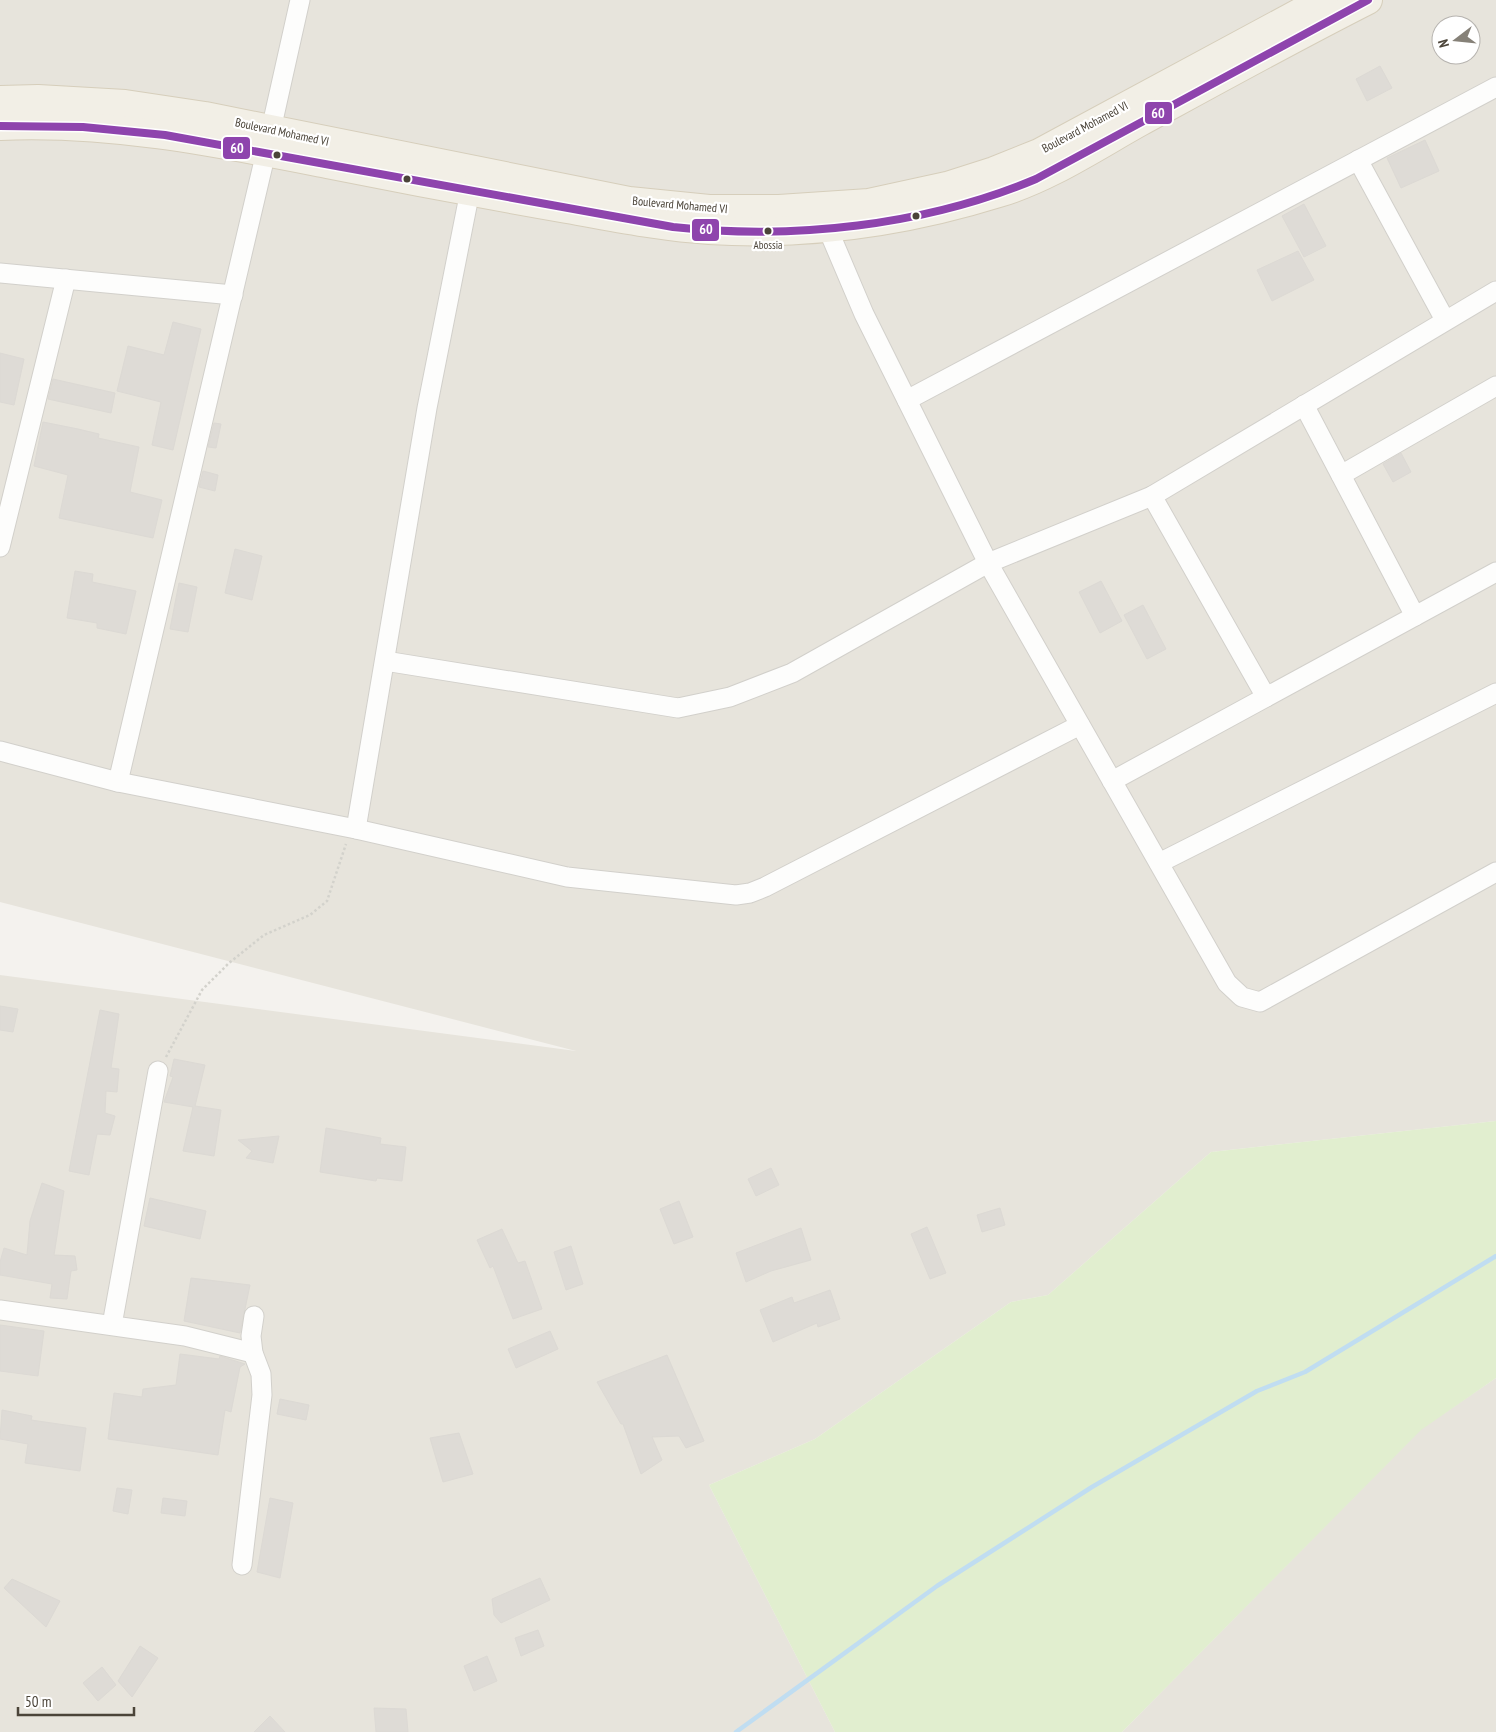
<svg xmlns="http://www.w3.org/2000/svg" width="1496" height="1732" font-family="'PT Sans Narrow',sans-serif">
<style>
.residential{fill:#e7e4dc;fill-rule:evenodd}
.green{fill:#e1eecf}
.lines{fill:none;stroke-linecap:round;stroke-linejoin:round}
.stream{stroke:#c0ddf1;stroke-width:4.5}
.building{fill:#dedbd6;stroke:#dcd9d4}
.street-casing{stroke:#d2d0cb;stroke-width:21}
.primary-casing{stroke:#d6cebb;stroke-width:30}
.path{stroke:#d3d2cc;stroke-width:2.5;stroke-dasharray:2.5 2.5;stroke-linecap:butt}
.street{stroke:#fdfdfc;stroke-width:19}
.primary{stroke:#f2efe6;stroke-width:28}
.bus-1-casing{stroke:#fff;stroke-width:11}
.bus-1{stroke:#8e44ad;stroke-width:8}
.bus-dot{fill:#4b4439;stroke:#fff;stroke-width:2}
.labels{text-anchor:middle;stroke-width:4.5;stroke-linejoin:round;paint-order:stroke}
.bus-label{font-size:11px;fill:#4b4439;stroke:#fff}
.street-label{font-size:12px;fill:#4b4439;stroke:#fff}
.line-badge{stroke:#fff;stroke-width:2}
.badge-label{font-size:14px;text-anchor:middle;font-weight:bold;fill:#fff}
</style>
<rect width="100%" height="100%" fill="#f4f2ee"/>
<!-- residential -->
<g class="residential">
<path d="M 0,0 L 1496,0 L 1496,1121 L 1211,1152 L 1048,1295 L 1011,1302 L 815,1439 L 709,1485 L 835,1732 L 0,1732 L 0,975 L 576,1051 L 0,902 ZM 1441,25 L 1471,25 L 1471,55 L 1441,55 Z"/>
<polygon points="1496,1378 1496,1732 1122,1732 1421,1429"/>
</g>
<!-- green -->
<polygon class="green" points="1496,1121 1496,1378 1421,1430 1122,1732 835,1732 709,1485 815,1439 1011,1302 1048,1295 1211,1152"/>
<g class="lines">
<!-- stream -->
<polyline class="stream" points="736,1732 937,1586 1092,1487 1257,1391 1305,1372 1496,1256"/>
</g>
<!-- building -->
<g class="building">
<polygon points="1380,66 1392,88 1367,101 1356,79"/>
<polygon points="1425,140 1439,171 1401,188 1387,158"/>
<polygon points="1304,204 1326,246 1304,257 1282,216"/>
<polygon points="1298,251 1314,280 1272,301 1257,270"/>
<polygon points="173,322 201,329 173,450 152,445 161,402 117,391 128,346 164,355"/>
<polygon points="0,353 24,359 14,405 0,402"/>
<polygon points="53,379 115,393 111,413 48,399"/>
<polygon points="43,422 78,429 99,434 98,438 139,447 130,492 162,500 153,538 59,518 68,475 34,466"/>
<polygon points="214,423 221,424 216,448 208,447"/>
<polygon points="1401,453 1411,472 1393,482 1383,464"/>
<polygon points="203,471 218,475 215,491 199,487"/>
<polygon points="235,549 262,556 252,600 225,593"/>
<polygon points="75,571 93,574 92,582 136,591 126,634 97,628 97,623 67,618"/>
<polygon points="1101,581 1122,621 1100,633 1079,592"/>
<polygon points="179,583 197,587 188,632 170,629"/>
<polygon points="1143,605 1166,649 1147,659 1124,615"/>
<polygon points="0,1006 18,1009 13,1032 0,1030"/>
<polygon points="100,1010 119,1014 111,1068 119,1069 117,1092 106,1091 105,1113 115,1116 110,1135 97,1134 89,1175 69,1171"/>
<polygon points="174,1059 205,1065 195,1106 221,1110 214,1156 183,1151 193,1107 164,1102 173,1077 170,1076"/>
<polygon points="326,1128 381,1138 380,1144 406,1147 402,1181 377,1178 376,1181 320,1172"/>
<polygon points="279,1136 273,1163 246,1158 252,1151 238,1140"/>
<polygon points="771,1168 779,1185 756,1196 748,1179"/>
<polygon points="42,1183 64,1191 54,1255 75,1256 77,1270 71,1271 67,1299 50,1298 52,1284 0,1275 0,1262 4,1248 27,1255 30,1221"/>
<polygon points="150,1198 206,1211 200,1239 144,1226"/>
<polygon points="679,1201 693,1237 674,1244 660,1209"/>
<polygon points="1000,1208 1005,1225 982,1232 977,1215"/>
<polygon points="927,1227 946,1273 930,1279 911,1234"/>
<polygon points="801,1228 811,1260 771,1271 746,1282 736,1253"/>
<polygon points="502,1229 518,1263 525,1261 542,1309 513,1319 493,1266 490,1268 477,1240"/>
<polygon points="571,1246 583,1284 566,1290 554,1252"/>
<polygon points="191,1278 250,1285 240,1333 184,1321"/>
<polygon points="830,1290 840,1319 818,1327 817,1323 773,1342 760,1310 792,1297 794,1303"/>
<polygon points="0,1325 44,1331 38,1376 0,1371"/>
<polygon points="550,1331 558,1349 516,1368 508,1349"/>
<polygon points="180,1354 219,1359 220,1356 245,1364 240,1367 231,1412 225,1410 218,1455 108,1439 114,1393 142,1397 143,1389 176,1385"/>
<polygon points="667,1355 704,1441 686,1448 679,1436 652,1437 662,1460 641,1474 623,1424 621,1424 597,1382"/>
<polygon points="280,1399 309,1405 306,1420 277,1414"/>
<polygon points="2,1410 32,1416 31,1420 86,1428 80,1471 25,1463 28,1444 0,1439"/>
<polygon points="459,1433 473,1474 443,1482 430,1438"/>
<polygon points="117,1488 132,1490 128,1514 113,1511"/>
<polygon points="163,1498 187,1501 185,1516 161,1513"/>
<polygon points="270,1498 293,1503 280,1578 257,1572"/>
<polygon points="540,1578 550,1600 501,1623 494,1615 492,1599"/>
<polygon points="12,1579 60,1601 46,1627 4,1588"/>
<polygon points="538,1630 544,1646 521,1656 515,1638"/>
<polygon points="140,1646 158,1658 132,1697 118,1681"/>
<polygon points="487,1656 497,1681 474,1691 464,1666"/>
<polygon points="102,1667 116,1685 98,1701 83,1683"/>
<polygon points="374,1708 406,1709 408,1732 376,1732"/>
<polygon points="270,1716 285,1732 254,1732"/>
</g>
<g class="lines">
<!-- street casing -->
<g class="street-casing">
<g id="street">
<polyline points="1358,160 1445,320"/>
<polyline points="827,227 864,314 988,563 1227,983 1242,997 1260,1002 1496,872"/>
<polyline points="0,273 233,295"/>
<polyline points="907,400 1496,87"/>
<polyline points="1304,405 1415,616"/>
<polyline points="1341,475 1496,386"/>
<polyline points="1152,496 1266,697"/>
<polyline points="0,547 66,279"/>
<polyline points="385,661 678,708 730,697 792,673 988,563 1152,496 1496,291"/>
<polyline points="0,751 118,782 356,829 567,877 736,895 750,893 765,887 1080,725"/>
<polyline points="1112,781 1496,572"/>
<polyline points="118,782 266,152 300,0"/>
<polyline points="356,829 427,408 470,191"/>
<polyline points="1159,863 1496,693"/>
<polyline points="0,1310 185,1336 253,1353"/>
<polyline points="112,1325 158,1071"/>
<polyline points="242,1565 262,1395 261,1374 253,1353 251,1336 254,1316"/>
</g>
</g>
<!-- primary casing -->
<g class="primary-casing">
<g id="primary">
<polyline points="0,100 38,99 125,104 205,116 629,201 709,209 779,209 869,203 947,186 994,171 1039,153 1323,0"/>
<path d="M 0,126 C 111,121 219,143 327,164 C 407,180 487,195 567,209 C 613,217 661,227 709,230 C 806,236 906,222 999,193 C 1049,178 1095,147 1140,122 C 1215,81 1291,39 1368,0"/>
</g>
</g>
<!-- path -->
<polyline class="path" points="166,1057 202,990 229,963 264,935 310,915 327,901 346,844"/>
<!-- street -->
<use href="#street" class="street"/>
<!-- primary -->
<use href="#primary" class="primary"/>
<!-- bus-1 casing -->
<g class="bus-1-casing">
<path id="bus-1" d="M 0,126 L 83,127 L 165,135 L 673,227 C 793,240 924,226 1036,179 L 1368,0"/>
</g>
<!-- bus-1 -->
<use href="#bus-1" class="bus-1"/>
</g>
<!-- markers -->
<g class="bus-dot">
<circle cx="277" cy="155" r="4.5"/>
<circle cx="407" cy="179" r="4.5"/>
<circle cx="916" cy="216" r="4.5"/>
<circle cx="768" cy="231" r="4.5"/>
</g>
<g class="labels">
<!-- bus labels -->
<g class="bus-label">
<text x="768" y="249">Abossia</text>
</g>
<!-- street labels -->
<g class="street-label">
<text transform="translate(1085 127) rotate(-28)" y="4">Boulevard Mohamed VI</text>
<text transform="translate(282 132) rotate(12)" y="4">Boulevard Mohamed VI</text>
<text transform="translate(680 205) rotate(5)" y="4">Boulevard Mohamed VI</text>
</g>
</g>
<g class="line-badge">
<rect x="1144" y="101" width="29" height="24" rx="5" fill="#8e44ad"/>
<rect x="222" y="136" width="29" height="24" rx="5" fill="#8e44ad"/>
<rect x="691" y="218" width="29" height="24" rx="5" fill="#8e44ad"/>
</g>
<g class="badge-label">
<text x="1158" y="118">60</text>
<text x="237" y="153">60</text>
<text x="706" y="234">60</text>
</g>
<!-- north arrow -->
<g transform="translate(1456 40) rotate(254)"><circle r="24" fill="#ffffff" stroke="#b7b4b0"/>
<path d="M0-4L9 19L0 12L-9 19Z" fill="#868178"/>
<text y="-8" font-size="14" font-weight="bold" text-anchor="middle" fill="#4b4439">N</text>
</g>
<!-- scale -->
<path d="M18 1707v8h116v-8" fill="none" stroke="#4b4439" stroke-width="2.5"/>
<text x="25" y="1707" font-size="15" fill="#4b4439" stroke="#ffffff" stroke-width="4" paint-order="stroke">50 m</text>
</svg>
